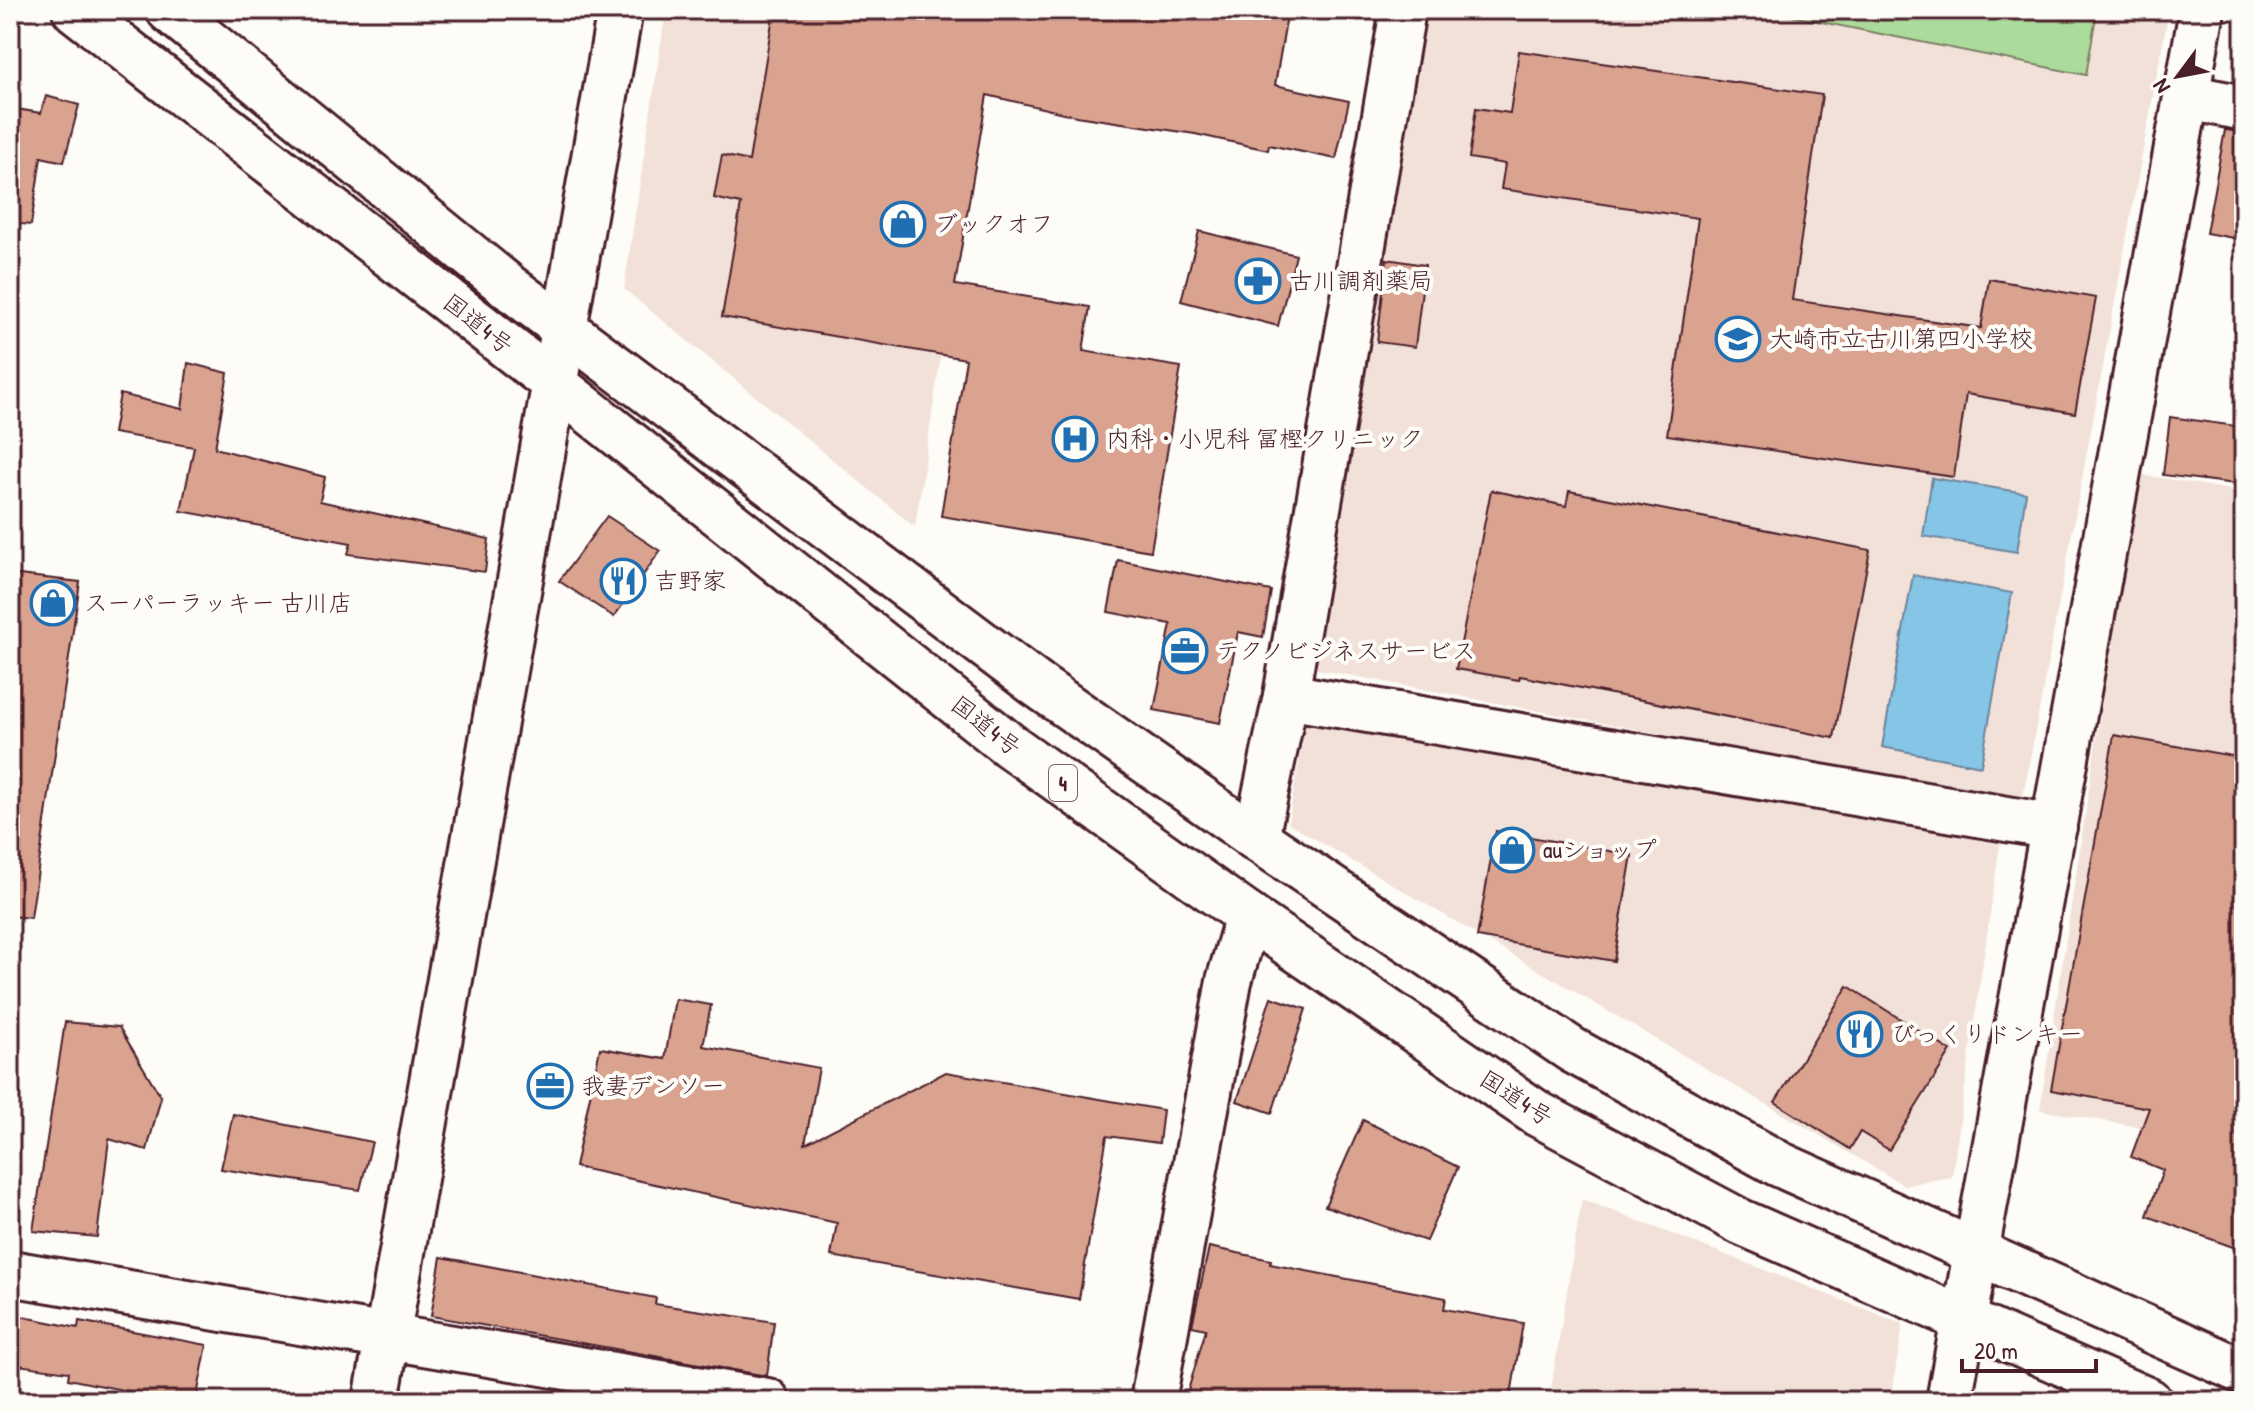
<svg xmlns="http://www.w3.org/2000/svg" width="2254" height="1411" font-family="'Patrick Hand','Klee One',sans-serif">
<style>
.built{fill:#f2e1d8}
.green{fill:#acdc9c;stroke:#7b7e64;stroke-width:2}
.water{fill:#85c6e6;stroke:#6d839b;stroke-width:2}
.building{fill:#d9a390;stroke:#4a1f2b;stroke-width:2}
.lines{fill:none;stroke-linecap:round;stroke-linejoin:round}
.minor-casing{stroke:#4a1f2b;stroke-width:50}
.highway-casing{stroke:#4a1f2b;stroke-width:50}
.minor{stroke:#fdfcf7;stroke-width:44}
.highway{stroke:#fdfcf7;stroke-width:44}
.labels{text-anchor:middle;stroke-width:8;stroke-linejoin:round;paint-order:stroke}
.shield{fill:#fdfcf7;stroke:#806168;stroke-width:2}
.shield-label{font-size:22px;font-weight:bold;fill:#4a1f2b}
.poi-label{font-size:24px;fill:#4a1f2b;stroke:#fdfcf7;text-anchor:start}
.street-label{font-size:24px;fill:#4a1f2b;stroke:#fdfcf7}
</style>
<rect width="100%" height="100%" fill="#fdfcf7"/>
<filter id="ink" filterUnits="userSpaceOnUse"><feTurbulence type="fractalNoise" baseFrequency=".0125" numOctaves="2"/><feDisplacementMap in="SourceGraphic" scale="16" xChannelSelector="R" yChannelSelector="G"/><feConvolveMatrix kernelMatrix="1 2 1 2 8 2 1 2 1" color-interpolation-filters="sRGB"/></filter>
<g filter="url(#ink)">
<!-- built -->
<g class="built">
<polygon points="666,10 993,10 915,527 624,289"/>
<polygon points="1428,10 2169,10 2022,802 1306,667"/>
<polygon points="2137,474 2244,492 2244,1145 2040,1110"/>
<polygon points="1308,711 2000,844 1952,1177 1904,1185 1288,823"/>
<polygon points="1582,1199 1903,1324 1890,1401 1549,1401"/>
</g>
<!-- green -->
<polygon class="green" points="1761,10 2097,10 2086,75"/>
<!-- water -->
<g class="water">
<polygon points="1932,478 2026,493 2017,552 1923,536"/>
<polygon points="1913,575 2012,593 1981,766 1882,747"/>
</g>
<!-- building -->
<g class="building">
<polygon points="774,10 1288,10 1275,85 1349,101 1336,159 1269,145 1268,150 1195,134 1076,116 987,95 955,285 1090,307 1083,351 1181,367 1151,551 941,516 966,359 722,317 741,204 714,198 722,155 749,161"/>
<polygon points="1519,51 1822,95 1792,300 1981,328 1989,279 2096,298 2075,413 1966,394 1954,477 1667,435 1698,218 1501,189 1505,164 1469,158 1476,108 1510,113"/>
<polygon points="46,96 79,105 64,162 41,157 31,225 10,223 10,108 41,113"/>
<polygon points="2225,130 2244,132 2244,240 2206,233"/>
<polygon points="1199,231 1296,255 1278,326 1181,301"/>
<polygon points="1387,259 1425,265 1415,347 1377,342"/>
<polygon points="188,363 228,373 215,448 325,477 320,501 489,539 485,572 348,554 351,543 181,511 194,447 113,433 120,394 182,409"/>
<polygon points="2170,417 2244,427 2244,485 2163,475"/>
<polygon points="1491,490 1566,506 1569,491 1870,550 1834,738 1520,676 1519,680 1456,669"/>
<polygon points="607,516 660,551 614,617 559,581"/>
<polygon points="1118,560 1271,591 1263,637 1238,632 1220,723 1154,710 1171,624 1108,612"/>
<polygon points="10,574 80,582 31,918 10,916"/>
<polygon points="2114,735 2244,758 2244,1251 2147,1216 2163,1170 2131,1157 2149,1108 2051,1090"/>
<polygon points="1496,831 1632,855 1614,961 1477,937"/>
<polygon points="1848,986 1951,1051 1889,1150 1860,1132 1850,1149 1775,1102"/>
<polygon points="1271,997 1306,1009 1272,1113 1237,1101"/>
<polygon points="675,999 711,1005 703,1046 819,1068 805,1144 946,1072 1163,1110 1159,1143 1107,1136 1079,1299 831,1256 837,1223 575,1167 600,1048 665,1059"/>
<polygon points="65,1022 119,1027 161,1097 147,1150 109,1139 97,1237 33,1231"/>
<polygon points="233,1114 372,1142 360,1190 221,1169"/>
<polygon points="1363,1120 1458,1167 1426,1241 1325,1206"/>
<polygon points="1209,1247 1271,1260 1270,1264 1446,1298 1444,1309 1523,1323 1510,1401 1185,1401 1206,1329 1192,1326"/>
<polygon points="441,1257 656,1298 655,1304 774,1322 767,1376 431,1316"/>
<polygon points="10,1314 78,1328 79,1321 207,1345 196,1401 177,1401 68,1379 69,1372 10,1364"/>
</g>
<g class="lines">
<!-- minor casing -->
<g class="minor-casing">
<g id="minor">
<polyline points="2187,97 2244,108"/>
<polyline points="1286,696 2054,827"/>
<polyline points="1256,838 1286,696 1403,10"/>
<polyline points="10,1273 767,1401"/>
<polyline points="376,1401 620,10"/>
<polyline points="1153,1401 1229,981 1248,916"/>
<polyline points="1949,1401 2202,10"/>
</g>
</g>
<!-- highway casing -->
<g class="highway-casing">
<g id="highway">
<polyline points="75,10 555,384 1009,745 1248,916 1538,1114 1741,1222 2149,1401"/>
<polyline points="169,10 509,287 1036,684 1256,838 1572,1050 1779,1164 2244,1372"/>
</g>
</g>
<!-- minor -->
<use href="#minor" class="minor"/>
<!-- highway -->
<use href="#highway" class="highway"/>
</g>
</g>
<!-- icons -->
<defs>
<g id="shop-ring" transform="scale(2.3)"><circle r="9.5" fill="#fdfcf7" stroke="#1f6fb2" stroke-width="1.5"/><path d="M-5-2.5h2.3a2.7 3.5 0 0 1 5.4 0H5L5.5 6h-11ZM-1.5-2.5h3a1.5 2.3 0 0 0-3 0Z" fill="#1f6fb2"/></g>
<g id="pharmacy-ring" transform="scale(2.3)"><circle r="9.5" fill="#fdfcf7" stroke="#1f6fb2" stroke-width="1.5"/><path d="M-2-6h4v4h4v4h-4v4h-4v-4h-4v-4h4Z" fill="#1f6fb2"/></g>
<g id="school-ring" transform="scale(2.3)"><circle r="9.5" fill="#fdfcf7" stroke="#1f6fb2" stroke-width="1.5"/><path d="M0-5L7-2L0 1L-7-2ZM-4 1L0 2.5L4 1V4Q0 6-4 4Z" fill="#1f6fb2"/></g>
<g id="hospital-ring" transform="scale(2.3)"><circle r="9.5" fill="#fdfcf7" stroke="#1f6fb2" stroke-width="1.5"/><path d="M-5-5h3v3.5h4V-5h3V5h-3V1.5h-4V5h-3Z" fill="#1f6fb2"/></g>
<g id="restaurant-ring" transform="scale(2.3)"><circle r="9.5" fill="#fdfcf7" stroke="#1f6fb2" stroke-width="1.5"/><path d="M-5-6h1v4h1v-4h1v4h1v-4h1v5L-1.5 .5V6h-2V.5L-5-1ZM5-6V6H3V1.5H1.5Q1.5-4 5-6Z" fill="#1f6fb2"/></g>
<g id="office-ring" transform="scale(2.3)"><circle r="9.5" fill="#fdfcf7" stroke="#1f6fb2" stroke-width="1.5"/><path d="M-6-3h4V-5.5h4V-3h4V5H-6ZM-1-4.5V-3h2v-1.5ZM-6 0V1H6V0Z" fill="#1f6fb2"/></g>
</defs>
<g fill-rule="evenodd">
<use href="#shop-ring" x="903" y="224"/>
<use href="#pharmacy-ring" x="1258" y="281"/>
<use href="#school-ring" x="1738" y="339"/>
<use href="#hospital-ring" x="1075" y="439"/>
<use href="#restaurant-ring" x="623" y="581"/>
<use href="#shop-ring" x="53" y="603"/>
<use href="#office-ring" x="1185" y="651"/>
<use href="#shop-ring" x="1512" y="850"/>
<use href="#restaurant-ring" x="1860" y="1034"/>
<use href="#office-ring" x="550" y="1086"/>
</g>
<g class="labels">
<!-- shield labels -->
<rect class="shield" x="1049" y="765" width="28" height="36" rx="6"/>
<g class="shield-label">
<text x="1063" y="791">4</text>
</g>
<!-- poi labels -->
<g class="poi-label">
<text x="934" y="232">ブックオフ</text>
<text x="1289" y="289">古川調剤薬局</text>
<text x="1769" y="347">大崎市立古川第四小学校</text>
<text x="1106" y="447">内科・小児科 冨樫クリニック</text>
<text x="654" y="589">吉野家</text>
<text x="84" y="611">スーパーラッキー 古川店</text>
<text x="1216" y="659">テクノビジネスサービス</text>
<text x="1543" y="858">auショップ</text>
<text x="1891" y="1042">びっくりドンキー</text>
<text x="581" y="1094">我妻デンソー</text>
</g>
<!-- street labels -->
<g class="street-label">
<text transform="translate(478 324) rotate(38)" y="8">国道4号</text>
<text transform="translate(986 726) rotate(38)" y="8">国道4号</text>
<text transform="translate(1516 1098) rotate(33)" y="8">国道4号</text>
</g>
</g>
<!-- margin -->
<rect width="2254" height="1411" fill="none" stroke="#fdfcf7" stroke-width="40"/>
<rect x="20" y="20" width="2214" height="1371" fill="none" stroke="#4a1f2b" stroke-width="3" filter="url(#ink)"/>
<!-- north arrow -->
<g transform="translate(2178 76) rotate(238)" stroke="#fdfcf7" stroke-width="6" paint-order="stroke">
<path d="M0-6L14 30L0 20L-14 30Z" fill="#4a1f2b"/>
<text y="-12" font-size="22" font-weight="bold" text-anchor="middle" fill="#4a1f2b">N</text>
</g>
<!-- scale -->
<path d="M1962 1359v12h134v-12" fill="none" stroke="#4a1f2b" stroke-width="4"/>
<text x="1974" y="1359" font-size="24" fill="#4a1f2b" stroke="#fdfcf7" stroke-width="6" paint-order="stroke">20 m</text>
</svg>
